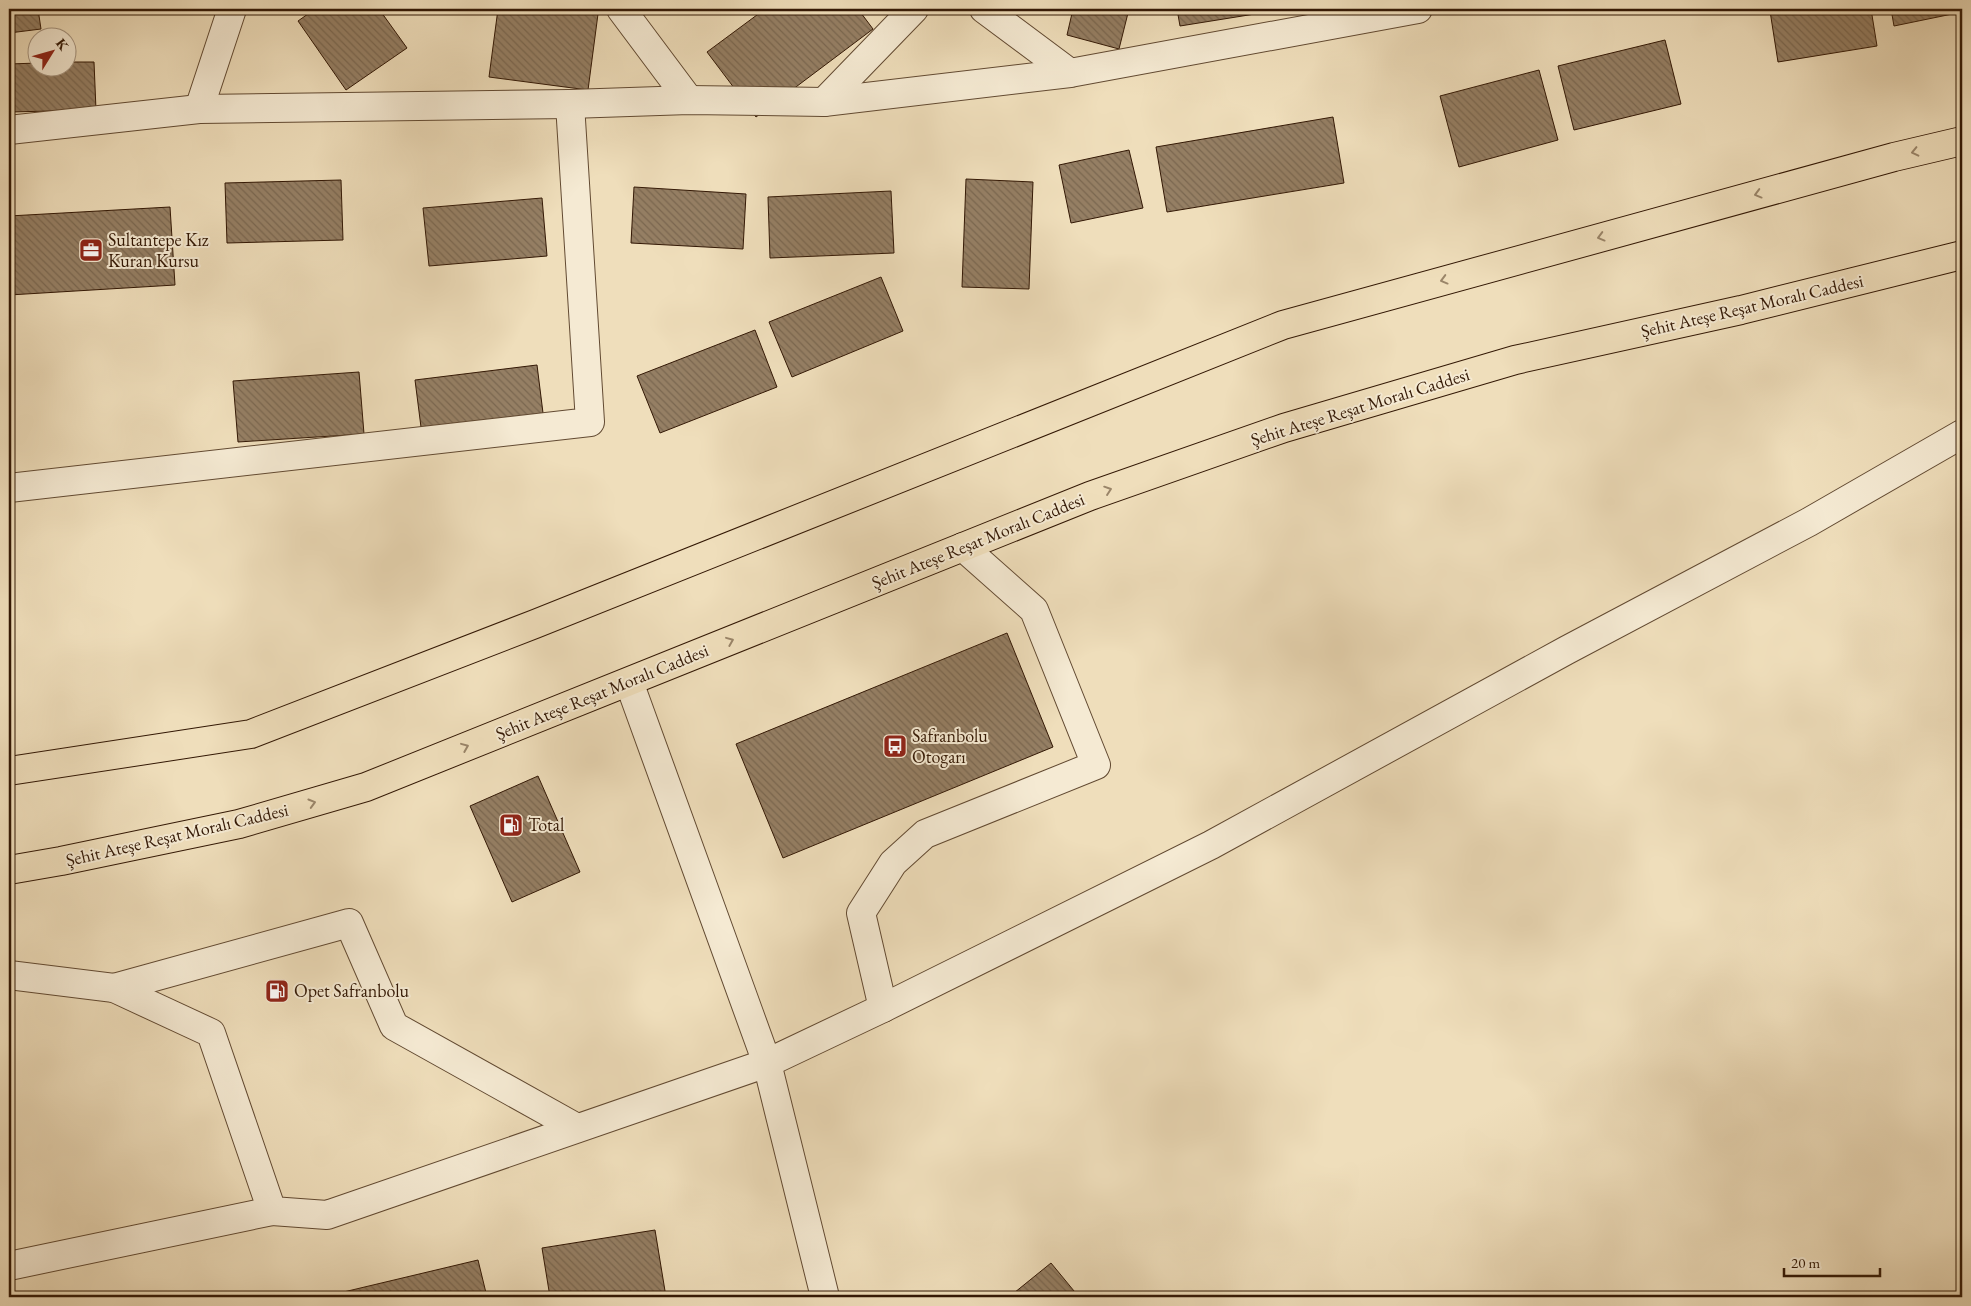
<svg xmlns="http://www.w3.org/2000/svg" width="1971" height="1306" font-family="'EB Garamond',serif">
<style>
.building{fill:url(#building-back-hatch);stroke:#331805}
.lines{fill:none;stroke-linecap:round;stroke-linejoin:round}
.minor-casing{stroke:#624a32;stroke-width:30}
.major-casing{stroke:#331805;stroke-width:30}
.minor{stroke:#f5ead3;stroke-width:28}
.major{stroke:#efdebb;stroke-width:28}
.oneway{stroke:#9a8569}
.labels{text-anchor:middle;stroke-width:4;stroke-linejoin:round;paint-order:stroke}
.poi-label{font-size:18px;fill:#331805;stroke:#f5ead3;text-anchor:start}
.street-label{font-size:18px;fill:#331805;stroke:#f5ead3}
</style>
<defs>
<pattern id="building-back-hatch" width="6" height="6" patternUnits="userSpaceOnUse" patternTransform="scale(1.25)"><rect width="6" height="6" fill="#957f64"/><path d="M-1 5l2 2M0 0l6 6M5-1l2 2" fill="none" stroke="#7a6750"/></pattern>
</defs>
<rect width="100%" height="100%" fill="#efdebb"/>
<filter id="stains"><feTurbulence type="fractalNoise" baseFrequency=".004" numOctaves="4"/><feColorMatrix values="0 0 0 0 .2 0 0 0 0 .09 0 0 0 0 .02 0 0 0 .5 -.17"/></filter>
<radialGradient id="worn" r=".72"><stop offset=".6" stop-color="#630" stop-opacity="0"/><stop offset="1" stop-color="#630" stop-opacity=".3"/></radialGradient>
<!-- building -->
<g class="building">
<polygon points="9,9 38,9 41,29 9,33"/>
<polygon points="315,9 379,9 407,48 346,90 298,21"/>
<polygon points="498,9 563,9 598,14 588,90 489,77"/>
<polygon points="765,9 858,9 873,29 756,117 707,52"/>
<polygon points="1073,9 1129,9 1119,49 1067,35"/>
<polygon points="1177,9 1286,9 1180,26"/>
<polygon points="1783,9 1871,9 1877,46 1778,62 1770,11"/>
<polygon points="1891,9 1962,9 1962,12 1894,26"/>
<polygon points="1665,40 1681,104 1574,130 1558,66"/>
<polygon points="68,62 94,62 96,110 9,112 9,64 38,63 38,68 68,68"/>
<polygon points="1539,70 1558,140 1459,167 1440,96"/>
<polygon points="1333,117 1344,183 1167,212 1156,147"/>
<polygon points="1129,150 1143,208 1071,223 1059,165"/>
<polygon points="966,179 1033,182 1029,289 962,287"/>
<polygon points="341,180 343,240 227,243 225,183"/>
<polygon points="634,187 746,194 743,249 631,243"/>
<polygon points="891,191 894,253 770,258 768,197"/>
<polygon points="542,198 547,256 429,266 423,208"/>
<polygon points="170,207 175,285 9,295 9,216"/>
<polygon points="881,277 903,331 792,377 769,322"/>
<polygon points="755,330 777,387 660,433 637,376"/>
<polygon points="537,365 544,421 422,435 415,380"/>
<polygon points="359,372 364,434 238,442 233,381"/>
<polygon points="1007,633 1053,747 783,858 736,744"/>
<polygon points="538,776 580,872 512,902 470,806"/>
<polygon points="655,1230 666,1297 550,1297 542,1248"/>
<polygon points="478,1260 487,1297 331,1297 331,1295"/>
<polygon points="1051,1263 1079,1297 1009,1297"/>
</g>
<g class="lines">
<!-- minor casing -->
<g class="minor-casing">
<g id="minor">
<polyline points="621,9 689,100"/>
<polyline points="984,9 1070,73"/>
<polyline points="824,102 914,9"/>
<polyline points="199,109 232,9"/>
<polyline points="9,130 199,109 570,104 689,100 824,102 1070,73 1418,9"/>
<polyline points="9,488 590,422 570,104"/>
<polyline points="629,682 767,1063 825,1297"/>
<polyline points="9,975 114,988 211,1033 272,1211 327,1215 767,1063 883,1008 1211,845 1567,650 1809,522 1962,434"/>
<polyline points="114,988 349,923 394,1026 577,1128"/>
<polyline points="883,1008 861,913 893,863 925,834 1096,765 1034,610 963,547"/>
<polyline points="9,1266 272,1211"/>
</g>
</g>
<!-- major casing -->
<g class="major-casing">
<g id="major">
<polyline points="9,771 251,734 535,624 1283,325 1894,157 1962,141"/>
<polyline points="9,870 61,861 239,824 366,787 1090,496 1284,428 1515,360 1741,310 1962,255"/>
</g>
</g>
<!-- minor -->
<use href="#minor" class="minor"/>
<!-- major -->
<use href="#major" class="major"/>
</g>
<!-- one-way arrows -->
<defs><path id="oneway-chevron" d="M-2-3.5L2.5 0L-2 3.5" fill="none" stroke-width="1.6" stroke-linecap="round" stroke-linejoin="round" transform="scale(1.25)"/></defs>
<g class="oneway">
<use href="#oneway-chevron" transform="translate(1915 152) rotate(167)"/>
<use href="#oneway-chevron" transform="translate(1758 194) rotate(165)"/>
<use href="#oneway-chevron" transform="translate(1601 237) rotate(165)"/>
<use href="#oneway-chevron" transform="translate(1444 280) rotate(165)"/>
<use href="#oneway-chevron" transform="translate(1108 490) rotate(-19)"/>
<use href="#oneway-chevron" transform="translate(730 641) rotate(-22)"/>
<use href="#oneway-chevron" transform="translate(465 747) rotate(-22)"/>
<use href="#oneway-chevron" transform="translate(312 803) rotate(-16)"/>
</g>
<!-- icons -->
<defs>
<g id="office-square" transform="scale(1.25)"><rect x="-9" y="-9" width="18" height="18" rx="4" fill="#8f2418" stroke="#f5ead3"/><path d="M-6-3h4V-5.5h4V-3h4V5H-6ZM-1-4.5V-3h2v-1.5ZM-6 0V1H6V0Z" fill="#fff"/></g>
<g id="bus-square" transform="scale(1.25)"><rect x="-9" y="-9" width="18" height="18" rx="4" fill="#8f2418" stroke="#f5ead3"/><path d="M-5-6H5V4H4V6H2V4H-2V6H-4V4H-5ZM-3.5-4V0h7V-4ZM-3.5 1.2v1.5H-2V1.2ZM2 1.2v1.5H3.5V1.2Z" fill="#fff"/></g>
<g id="fuel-square" transform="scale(1.25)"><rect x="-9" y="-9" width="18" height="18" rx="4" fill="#8f2418" stroke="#f5ead3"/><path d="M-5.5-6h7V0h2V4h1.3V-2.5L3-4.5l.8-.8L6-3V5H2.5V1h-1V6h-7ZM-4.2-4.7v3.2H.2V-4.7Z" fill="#fff"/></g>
</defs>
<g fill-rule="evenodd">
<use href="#office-square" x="91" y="250"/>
<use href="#bus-square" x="895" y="746"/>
<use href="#fuel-square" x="511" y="825"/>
<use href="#fuel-square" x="277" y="991"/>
</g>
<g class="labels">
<!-- poi labels -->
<g class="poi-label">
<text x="108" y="246">Sultantepe Kız<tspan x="108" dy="21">Kuran Kursu</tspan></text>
<text x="912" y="742">Safranbolu<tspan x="912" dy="21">Otogarı</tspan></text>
<text x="528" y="831">Total</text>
<text x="294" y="997">Opet Safranbolu</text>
</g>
<!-- street labels -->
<g class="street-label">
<text transform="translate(1752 306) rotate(-13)" y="6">Şehit Ateşe Reşat Moralı Caddesi</text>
<text transform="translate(1360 407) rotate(-17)" y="6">Şehit Ateşe Reşat Moralı Caddesi</text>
<text transform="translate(978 541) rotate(-22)" y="6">Şehit Ateşe Reşat Moralı Caddesi</text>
<text transform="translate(602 692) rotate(-22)" y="6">Şehit Ateşe Reşat Moralı Caddesi</text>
<text transform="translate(177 835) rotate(-13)" y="6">Şehit Ateşe Reşat Moralı Caddesi</text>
</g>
</g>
<!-- margin -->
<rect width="1971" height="1306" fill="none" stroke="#efdebb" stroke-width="30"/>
<rect x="10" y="10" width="1951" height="1286" fill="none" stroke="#331805" stroke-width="2.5"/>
<rect x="15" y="15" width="1941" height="1276" fill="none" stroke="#331805"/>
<!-- north arrow -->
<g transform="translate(52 52) rotate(53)"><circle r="24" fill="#f5ead3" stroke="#a79681"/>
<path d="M0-4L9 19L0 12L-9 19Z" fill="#8f2418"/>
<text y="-8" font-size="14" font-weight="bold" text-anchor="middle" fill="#331805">K</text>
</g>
<!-- scale -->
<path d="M1784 1268v8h96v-8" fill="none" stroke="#331805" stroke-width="2.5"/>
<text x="1791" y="1268" font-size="15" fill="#331805" stroke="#f5ead3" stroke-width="4" paint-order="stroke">20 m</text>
<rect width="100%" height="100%" filter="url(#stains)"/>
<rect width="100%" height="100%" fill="url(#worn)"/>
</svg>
